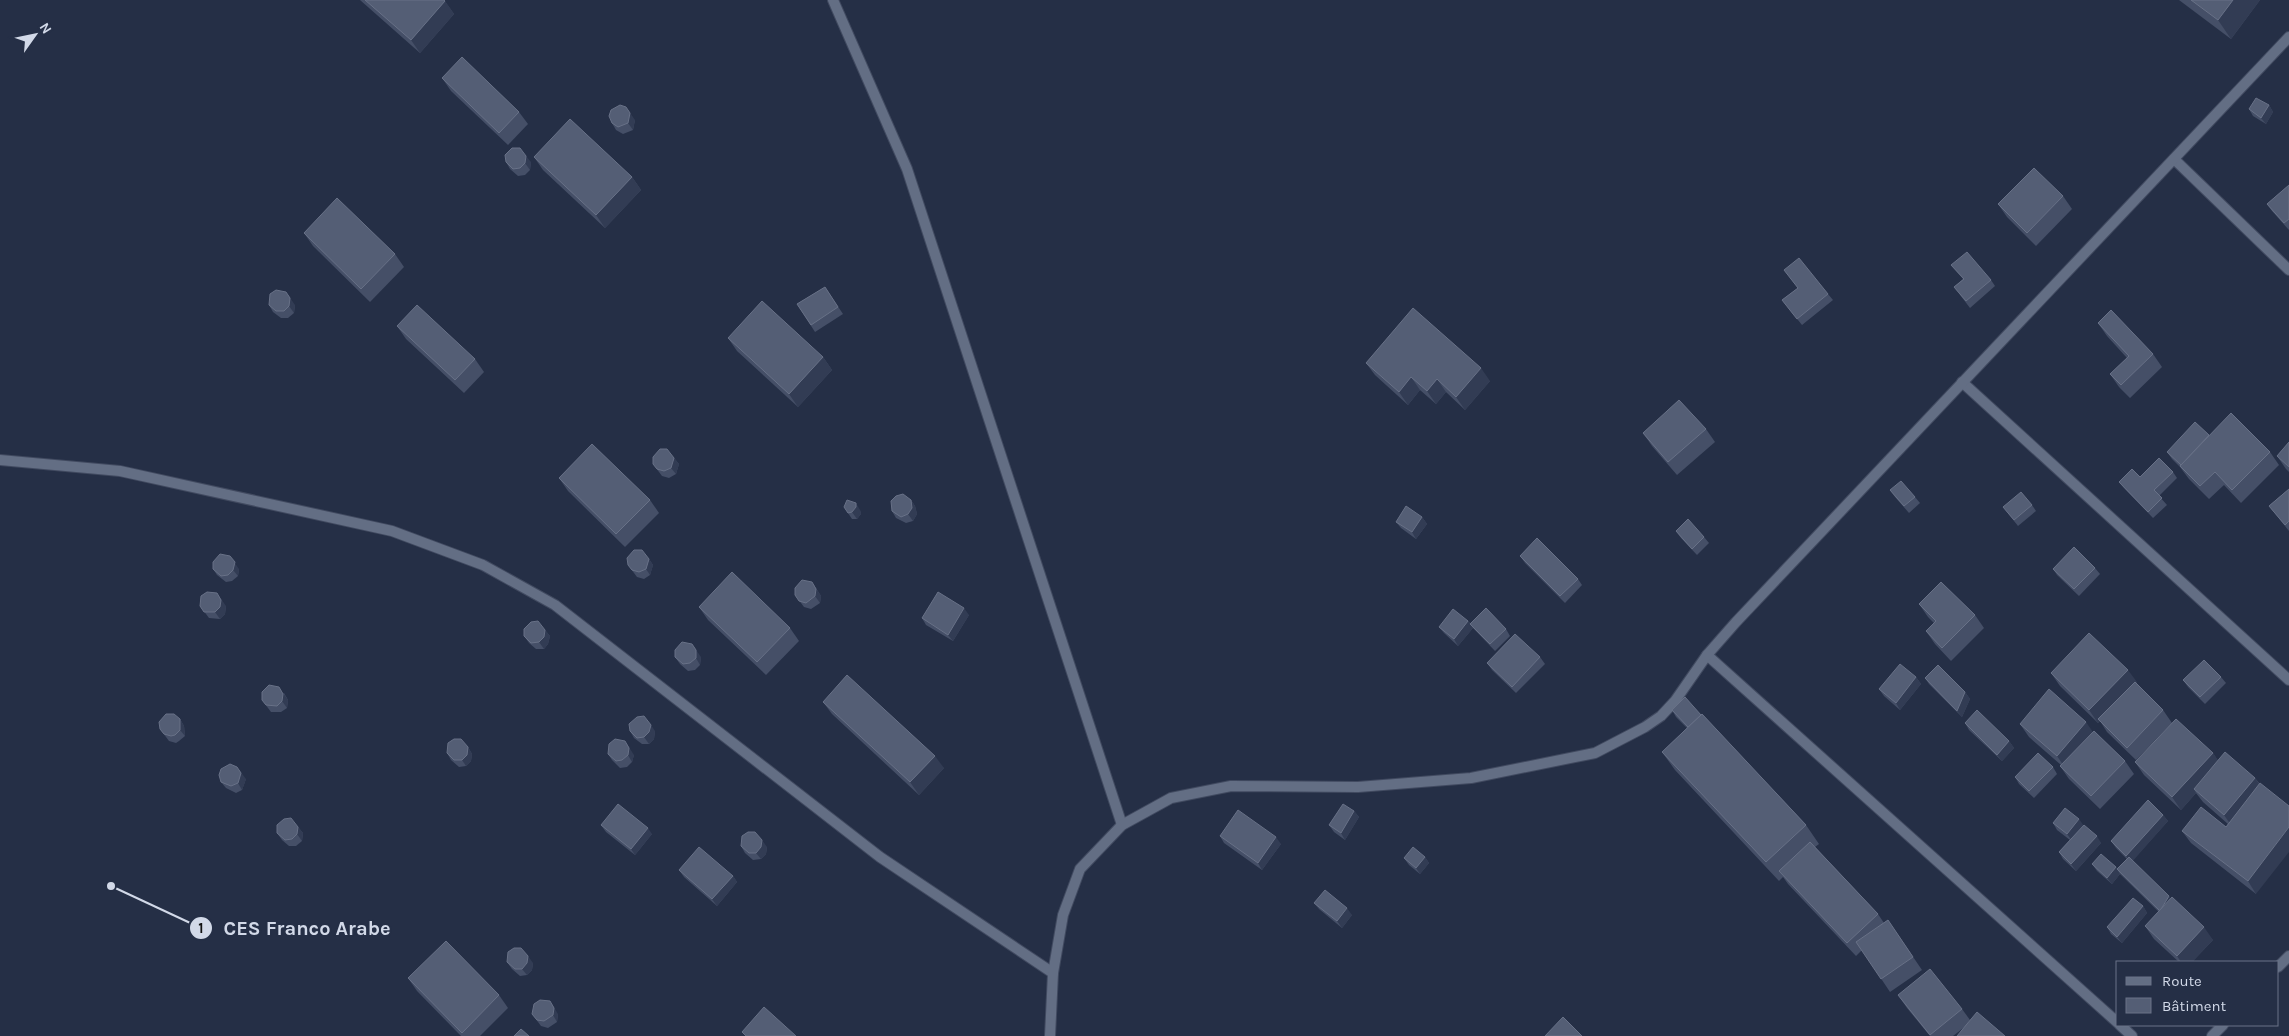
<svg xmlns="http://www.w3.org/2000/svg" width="2289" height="1036" font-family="Karla,sans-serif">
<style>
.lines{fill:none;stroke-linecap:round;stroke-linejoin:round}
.street-casing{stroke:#414a60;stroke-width:12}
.street{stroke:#636e84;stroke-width:10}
.wall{fill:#454f67}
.shaded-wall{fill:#323c54}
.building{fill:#545e75;stroke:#687187}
.leader{fill:none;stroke:#d2d9e8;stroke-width:2}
.callout-dot{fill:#d2d9e8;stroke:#252f46;stroke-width:2}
.mark-label{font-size:15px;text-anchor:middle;font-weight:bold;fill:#111}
.callout-label{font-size:20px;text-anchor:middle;font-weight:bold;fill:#d2d9e8;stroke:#252f46;stroke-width:4;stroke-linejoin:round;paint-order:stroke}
</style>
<rect width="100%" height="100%" fill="#252f46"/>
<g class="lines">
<!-- street casing -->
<g class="street-casing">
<g id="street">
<polyline points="833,0 907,169 1122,825"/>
<polyline points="2174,159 2289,270"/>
<polyline points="1962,382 2289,680"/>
<polyline points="0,460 120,471 392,531 483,565 555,605 880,857 1053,973"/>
<polyline points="1707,655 2118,1023"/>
<polyline points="2278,967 2289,956"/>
<polyline points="2120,1025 2132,1036"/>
<polyline points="1050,1036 1053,973 1063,915 1080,869 1122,825 1171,798 1231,786 1358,787 1471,778 1595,753 1645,727 1661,716 1675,701 1707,655 1736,622 2289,37"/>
<polyline points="2212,1036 2223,1025"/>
</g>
</g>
<!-- street -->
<use href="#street" class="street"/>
</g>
<!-- wall -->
<g class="wall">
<polygon points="360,0 444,0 454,14 420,53"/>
<polygon points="2179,0 2260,0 2231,39"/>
<polygon points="442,78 519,112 528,124 508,145 451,91"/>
<polygon points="2269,105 2273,112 2266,124 2253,116 2249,109"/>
<polygon points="635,120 633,130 623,134 616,130 612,123"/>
<polygon points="534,157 632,177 641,190 605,228 543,170"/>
<polygon points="506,162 531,162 530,170 525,175 518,176 510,169"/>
<polygon points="2289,185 2289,230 2272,211 2267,204"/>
<polygon points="2063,196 2072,209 2036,246 2007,217 1998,204"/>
<polygon points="304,233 395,254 404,267 370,302 313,246"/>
<polygon points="1951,265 1991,280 1995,286 1970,308 1954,287 1963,279"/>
<polygon points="1784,270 1828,294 1833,300 1802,325 1782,300 1798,288"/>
<polygon points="825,287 843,314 815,332 797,304"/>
<polygon points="269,305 295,305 294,313 288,318 281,318 273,312"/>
<polygon points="2098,323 2153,354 2162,367 2130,398 2119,387 2110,374 2127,358 2107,336"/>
<polygon points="397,326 475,359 484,372 464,393 406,339"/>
<polygon points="728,338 823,357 832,370 798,407 737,351"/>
<polygon points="1366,363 1490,381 1465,410 1446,392 1436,404 1420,390 1408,405 1375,375"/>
<polygon points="1706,429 1715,442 1677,475 1652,446 1643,433"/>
<polygon points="2210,436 2270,452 2279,465 2241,503 2224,485 2209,499 2189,479 2180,467 2172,459 2167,452"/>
<polygon points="2289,442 2289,472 2286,469 2277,456"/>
<polygon points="674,458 679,464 676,474 669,478 662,476 653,464"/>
<polygon points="2173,472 2177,478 2159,496 2167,505 2153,518 2124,488 2119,482 2140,477"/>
<polygon points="559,478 650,500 659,513 625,547 568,491"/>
<polygon points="2289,489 2289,531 2269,506"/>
<polygon points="1890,490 1915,497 1920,503 1909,513 1895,497"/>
<polygon points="911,500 915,506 917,514 913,521 906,523 896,518 892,511"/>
<polygon points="2032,505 2036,511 2018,526 2003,507"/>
<polygon points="844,507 860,510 861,514 857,519 852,519"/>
<polygon points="1422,517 1427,524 1416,539 1401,528 1396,522"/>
<polygon points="1676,531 1704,537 1709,543 1697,555 1681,538"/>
<polygon points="1520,556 1578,579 1582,585 1565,603 1525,563"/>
<polygon points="649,559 653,565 650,575 644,579 637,577 628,565"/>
<polygon points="2095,568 2100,574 2079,596 2057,575 2053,569"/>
<polygon points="213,569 239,569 238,576 232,581 226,582 217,575"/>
<polygon points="812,582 821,596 820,603 811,609 804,607 795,595"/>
<polygon points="1919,604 1975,615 1984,628 1951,661 1935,644 1926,631 1934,623 1928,617"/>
<polygon points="200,606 226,606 225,614 220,619 209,618"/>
<polygon points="699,607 790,628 799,641 766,675 708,620"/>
<polygon points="969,615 953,641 926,625 922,618"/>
<polygon points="1468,621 1470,623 1506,629 1510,636 1495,651 1473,628 1458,646 1444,633 1439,627"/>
<polygon points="545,630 550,636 548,644 544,649 536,649 529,643 524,636"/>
<polygon points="675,657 701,657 700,665 695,670 688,671 680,664"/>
<polygon points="1540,657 1545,664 1516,693 1492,670 1487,663"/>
<polygon points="2051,673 2137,682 2136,683 2163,710 2172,723 2136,760 2107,732 2100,721 2098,723 2060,686"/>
<polygon points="1916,677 1921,684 1900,710 1884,696 1879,689"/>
<polygon points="2221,677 2226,683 2205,704 2188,687 2183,680"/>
<polygon points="1925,678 1965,692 1970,699 1962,717 1929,684"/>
<polygon points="284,693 288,700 287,708 281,712 271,712 262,700"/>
<polygon points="823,702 944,768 919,795 832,714"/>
<polygon points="1672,710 1701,715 1806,825 1819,844 1815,847 1878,914 1884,923 1888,920 1922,970 1890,992 1862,950 1856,956 1788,884 1783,877 1779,881 1675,770 1662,752 1687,728 1676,717"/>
<polygon points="180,719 184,726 185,736 179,741 176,743 169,741 160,729"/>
<polygon points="1965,723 2009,741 2014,748 2002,761 1969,730"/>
<polygon points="2020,724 2093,732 2125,761 2134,774 2100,809 2069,779 2060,766 2061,765 2029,737"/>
<polygon points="630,731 655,731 654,739 649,744 642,744 634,738"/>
<polygon points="468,747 472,754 471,761 466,766 459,767 451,760 447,753"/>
<polygon points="2213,753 2218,761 2255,778 2260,784 2256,894 2191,843 2182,831 2226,827 2228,824 2203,802 2196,793 2181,810 2144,775 2135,762"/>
<polygon points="608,754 634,755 632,762 627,767 620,768 612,760"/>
<polygon points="2053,767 2057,774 2034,798 2019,784 2015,777"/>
<polygon points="246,779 242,790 236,793 226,788 221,782"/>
<polygon points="1354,811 1359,817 1345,840 1334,832 1329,825"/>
<polygon points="2163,815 2168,821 2132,861 2171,899 2213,940 2192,962 2179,962 2154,939 2145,926 2159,912 2120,874 2112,884 2097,871 2092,864 2118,868 2127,859 2116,848 2111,841"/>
<polygon points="2053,823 2083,825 2101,843 2076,871 2063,859 2059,852 2070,840 2057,830"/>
<polygon points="601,825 652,834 635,855 606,832"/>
<polygon points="298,827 303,833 302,841 296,846 289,846 282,840 277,833"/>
<polygon points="1220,836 1281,844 1262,870 1224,843"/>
<polygon points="741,846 767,847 766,854 761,859 753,860 745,853"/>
<polygon points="1425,857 1429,863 1420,874 1409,865 1404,858"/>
<polygon points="679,870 733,876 737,882 717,906 684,877"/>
<polygon points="1314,903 1352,915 1342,928 1319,909"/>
<polygon points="2143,906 2147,913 2122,943 2111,934 2107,927"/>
<polygon points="507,962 533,963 532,970 527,975 520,976 512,969"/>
<polygon points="408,978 499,995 508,1008 480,1036 461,1036 417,991"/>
<polygon points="1898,995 1962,1009 1970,1020 1966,1026 1953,1036 1930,1036 1907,1008"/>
<polygon points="532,1014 558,1014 557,1022 548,1028 541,1026"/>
</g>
<!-- shaded-wall -->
<g class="shaded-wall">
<polygon points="2233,0 2260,0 2231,39 2218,20"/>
<polygon points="445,1 454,14 420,53 411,40"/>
<polygon points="2269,105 2273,112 2266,124 2261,118"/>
<polygon points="626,107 635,120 633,130 628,123"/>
<polygon points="526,156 531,162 530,170 525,163"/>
<polygon points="632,177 641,190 605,228 596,215"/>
<polygon points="286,292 295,305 294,313 289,306"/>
<polygon points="823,357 832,370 798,407 789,394"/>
<polygon points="1481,368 1490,381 1465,410 1456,397"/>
<polygon points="1411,377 1420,390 1408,405 1399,392"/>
<polygon points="1437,379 1446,392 1436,404 1427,391"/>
<polygon points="674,458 679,464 676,474 671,468"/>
<polygon points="911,500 915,506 917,514 913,521 908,514"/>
<polygon points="856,503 860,510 861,514 857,519 852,512"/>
<polygon points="1422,517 1427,524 1416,539 1412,532"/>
<polygon points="230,556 239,569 238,576 233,570"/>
<polygon points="649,559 653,565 650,575 646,569"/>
<polygon points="812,582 821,596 820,603 815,596"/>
<polygon points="217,593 226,606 225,614 220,619 215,612"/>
<polygon points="964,608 969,615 953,641 948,635"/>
<polygon points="1468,621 1473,628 1458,646 1454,639"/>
<polygon points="545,630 550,636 548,644 544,649 539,642"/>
<polygon points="692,644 701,657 700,665 696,658"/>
<polygon points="2128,670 2137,682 2100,721 2098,719 2100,721 2098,723 2089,710"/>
<polygon points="1916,677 1921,684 1900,710 1896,703"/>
<polygon points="279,687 288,700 287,708 282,701"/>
<polygon points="1965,692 1970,699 1962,717 1957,711"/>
<polygon points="180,719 184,726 185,736 180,730"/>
<polygon points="2086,722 2095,735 2066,769 2057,756"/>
<polygon points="651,725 655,731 654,739 649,744 644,737"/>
<polygon points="625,741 634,755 632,762 628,755"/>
<polygon points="2009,741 2014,748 2002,761 1997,755"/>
<polygon points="468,747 472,754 471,761 466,766 462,760"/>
<polygon points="2213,753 2222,766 2194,789 2196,793 2181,810 2172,797"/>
<polygon points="935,756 944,768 919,795 910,782"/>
<polygon points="237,767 246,779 242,790 238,783"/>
<polygon points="2255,778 2264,791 2233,828 2224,815"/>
<polygon points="1354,811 1359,817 1345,840 1341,833"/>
<polygon points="2163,815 2168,821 2131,863 2126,856"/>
<polygon points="2079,819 2084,826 2072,841 2067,834"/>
<polygon points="298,827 303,833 302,841 297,834"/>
<polygon points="2289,827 2289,852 2256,894 2248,881"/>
<polygon points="648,828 652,834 635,855 631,849"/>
<polygon points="2097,836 2101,843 2076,871 2071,864"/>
<polygon points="1276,837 1281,844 1262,870 1258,863"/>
<polygon points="762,840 767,847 766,854 761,859 756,853"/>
<polygon points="1425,857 1429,863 1420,874 1416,868"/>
<polygon points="2116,867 2121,873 2117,869 2120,874 2112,884 2107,878"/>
<polygon points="733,876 737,882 717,906 712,899"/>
<polygon points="2169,896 2173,903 2160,911"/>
<polygon points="2143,906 2147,913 2122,943 2117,937"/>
<polygon points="1347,908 1352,915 1342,928 1337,921"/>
<polygon points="2204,927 2213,940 2192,962 2181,962 2177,956"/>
<polygon points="528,956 533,963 532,970 527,975 522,969"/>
<polygon points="550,1001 558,1014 557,1022 553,1015"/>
</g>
<!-- building -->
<g class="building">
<polygon points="365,0 444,0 445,1 411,40"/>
<polygon points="2191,0 2233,0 2218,20"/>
<polygon points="462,57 519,112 499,133 442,78"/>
<polygon points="2256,98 2269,105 2261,118 2249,109"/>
<polygon points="620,105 626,107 630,113 628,123 618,127 612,123 609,116 611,110"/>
<polygon points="570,119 632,177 596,215 534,157"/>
<polygon points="512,148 520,148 526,156 525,163 520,168 513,169 506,162 505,155"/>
<polygon points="2034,168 2063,196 2027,233 1998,204"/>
<polygon points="2289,185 2289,219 2284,223 2267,204"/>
<polygon points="337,198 395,254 361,289 304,233"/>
<polygon points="1967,252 1991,280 1966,301 1954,287 1964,279 1951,265"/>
<polygon points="1799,258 1828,294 1797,319 1782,300 1798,288 1784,270"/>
<polygon points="825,287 838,307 811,325 797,304"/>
<polygon points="276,290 286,292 290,298 289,306 284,311 276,311 269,305 270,294"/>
<polygon points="762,301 823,357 789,394 728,338"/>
<polygon points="417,305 475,359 455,380 397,326"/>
<polygon points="1413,308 1481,368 1456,397 1437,379 1427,391 1411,377 1399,392 1366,363"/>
<polygon points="2111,310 2153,354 2121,385 2110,374 2129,356 2098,323"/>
<polygon points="1679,400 1706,429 1668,462 1643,433"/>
<polygon points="2231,413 2270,452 2232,490 2215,472 2200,486 2180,466"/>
<polygon points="2195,422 2209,435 2181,465 2167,452"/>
<polygon points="2289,442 2289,467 2277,456"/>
<polygon points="592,444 650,500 616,534 559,478"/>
<polygon points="660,449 667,449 674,458 671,468 664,471 657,469 653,464 653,457"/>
<polygon points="2159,458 2173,472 2154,490 2162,498 2148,512 2119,482 2132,469 2140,477"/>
<polygon points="1901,481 1915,497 1904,506 1890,490"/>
<polygon points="2289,489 2289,521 2285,525 2269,506"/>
<polygon points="2021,492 2032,505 2014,520 2003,507"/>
<polygon points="903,494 911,500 912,508 908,514 901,517 892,511 891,501 896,496"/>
<polygon points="847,500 856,503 856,507 852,512 848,513 844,507"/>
<polygon points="1406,506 1422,517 1412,532 1396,522"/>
<polygon points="1688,519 1704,537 1692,549 1676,531"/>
<polygon points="1537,538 1578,579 1560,596 1520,556"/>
<polygon points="2074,547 2095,568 2074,589 2053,569"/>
<polygon points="634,550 642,550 649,559 646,569 639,572 632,570 628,565 627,558"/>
<polygon points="220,554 230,556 235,562 233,570 228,575 221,576 213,569 213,562"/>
<polygon points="732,572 790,628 757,662 699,607"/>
<polygon points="802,580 812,582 816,589 815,596 806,603 799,601 795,595 795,588"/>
<polygon points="1941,582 1975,615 1942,648 1926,631 1936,621 1919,604"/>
<polygon points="207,592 217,593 221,600 220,607 215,612 204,612 200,606 201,596"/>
<polygon points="938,592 964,608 948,635 922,618"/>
<polygon points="1486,608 1506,629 1490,644 1470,624"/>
<polygon points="1453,609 1468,621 1454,639 1439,627"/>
<polygon points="538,621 545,630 544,637 539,642 531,643 524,636 524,629 531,622"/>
<polygon points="2089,633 2128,670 2089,710 2051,673"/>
<polygon points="1515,634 1540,657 1512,687 1487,663"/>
<polygon points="682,642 692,644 696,650 696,658 690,663 683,664 675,657 675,650"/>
<polygon points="2204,660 2221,677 2200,697 2183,680"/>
<polygon points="1900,664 1916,677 1896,703 1879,689"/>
<polygon points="1938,665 1965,692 1957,711 1925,678"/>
<polygon points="847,675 935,756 910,782 823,702"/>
<polygon points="2135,682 2163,710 2127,748 2098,719"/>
<polygon points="269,685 279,687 283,694 282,701 277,706 266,705 262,700 262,692"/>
<polygon points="2049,689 2086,722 2057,756 2020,724"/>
<polygon points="1685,697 1701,715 1688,727 1672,710"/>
<polygon points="1977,710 2009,741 1997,755 1965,723"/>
<polygon points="166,714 174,714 180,719 180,730 175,735 171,736 164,734 160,729 159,722"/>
<polygon points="1702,714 1806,825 1766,862 1662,752"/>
<polygon points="644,716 651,725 649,732 644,737 637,738 630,731 629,724 637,717"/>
<polygon points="2176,719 2213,753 2172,797 2135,762"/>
<polygon points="2094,731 2125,761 2091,796 2060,766"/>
<polygon points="454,739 461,739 468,747 467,755 462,760 454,760 447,753 448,743"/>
<polygon points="615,739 625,741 629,748 628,755 622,760 616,761 608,754 609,744"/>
<polygon points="2225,752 2255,778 2224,815 2194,789"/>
<polygon points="2038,753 2053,767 2029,791 2015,777"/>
<polygon points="230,764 237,767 241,773 238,783 231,786 221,782 219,775 221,769"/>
<polygon points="2260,783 2289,806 2289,827 2248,881 2182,831 2201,807 2226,827"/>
<polygon points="2148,800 2163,815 2126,856 2111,841"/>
<polygon points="618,804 648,828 631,849 601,825"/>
<polygon points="1343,804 1354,811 1341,833 1329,825"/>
<polygon points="2065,808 2079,819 2067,834 2053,823"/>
<polygon points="1238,810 1276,837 1258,863 1220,836"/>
<polygon points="291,818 298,827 297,834 292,839 285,840 277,833 277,825 284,819"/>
<polygon points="2084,825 2097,836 2071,864 2059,852"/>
<polygon points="748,832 755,832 762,840 761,847 756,853 749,853 741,846 742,836"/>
<polygon points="1810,842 1878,914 1847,943 1779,871"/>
<polygon points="699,847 733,876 712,899 679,870"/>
<polygon points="1413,847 1425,857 1416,868 1404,858"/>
<polygon points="2101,854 2116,867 2107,878 2092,864"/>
<polygon points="2129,857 2169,896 2160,911 2117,869"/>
<polygon points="1325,890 1347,908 1337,921 1314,903"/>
<polygon points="2172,897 2204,927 2177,956 2145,926"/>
<polygon points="2133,898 2143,906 2117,937 2107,927"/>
<polygon points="1888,920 1913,957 1881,979 1856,942"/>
<polygon points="446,941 499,995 462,1033 408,978"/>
<polygon points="514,948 521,948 528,956 527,963 522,969 515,969 507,962 508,952"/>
<polygon points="1930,969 1962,1009 1930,1035 1898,995"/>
<polygon points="540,1000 550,1001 554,1008 553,1015 544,1021 537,1020 532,1014 534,1004"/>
<polygon points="764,1007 796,1036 746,1036 742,1032"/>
<polygon points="1977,1012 2005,1036 1957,1036"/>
<polygon points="1563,1017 1582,1036 1545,1036"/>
<polygon points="521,1029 529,1036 514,1036"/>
</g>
<!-- callouts -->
<path class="leader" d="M111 886L201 928"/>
<g class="callout-dot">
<circle cx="111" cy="886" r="5"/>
<circle cx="201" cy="928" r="12"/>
</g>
<g class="mark-label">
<text x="201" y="933">1</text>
</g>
<g class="callout-label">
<text x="307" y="935">CES Franco Arabe</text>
</g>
<!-- legend -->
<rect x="2116" y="961" width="162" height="65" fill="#252f46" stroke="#6a7387"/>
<rect x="2126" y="977" width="25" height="8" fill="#636e84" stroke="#6a7387"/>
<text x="2162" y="986" font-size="15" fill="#d2d9e8">Route</text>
<rect x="2126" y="998" width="25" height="15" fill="#545e75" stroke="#6a7387"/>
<text x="2162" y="1011" font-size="15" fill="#d2d9e8">Bâtiment</text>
<!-- north arrow -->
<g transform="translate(35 35) rotate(57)" stroke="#252f46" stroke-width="4" paint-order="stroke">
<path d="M0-4L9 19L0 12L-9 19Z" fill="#d2d9e8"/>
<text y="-8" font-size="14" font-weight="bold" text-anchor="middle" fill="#d2d9e8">N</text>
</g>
</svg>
